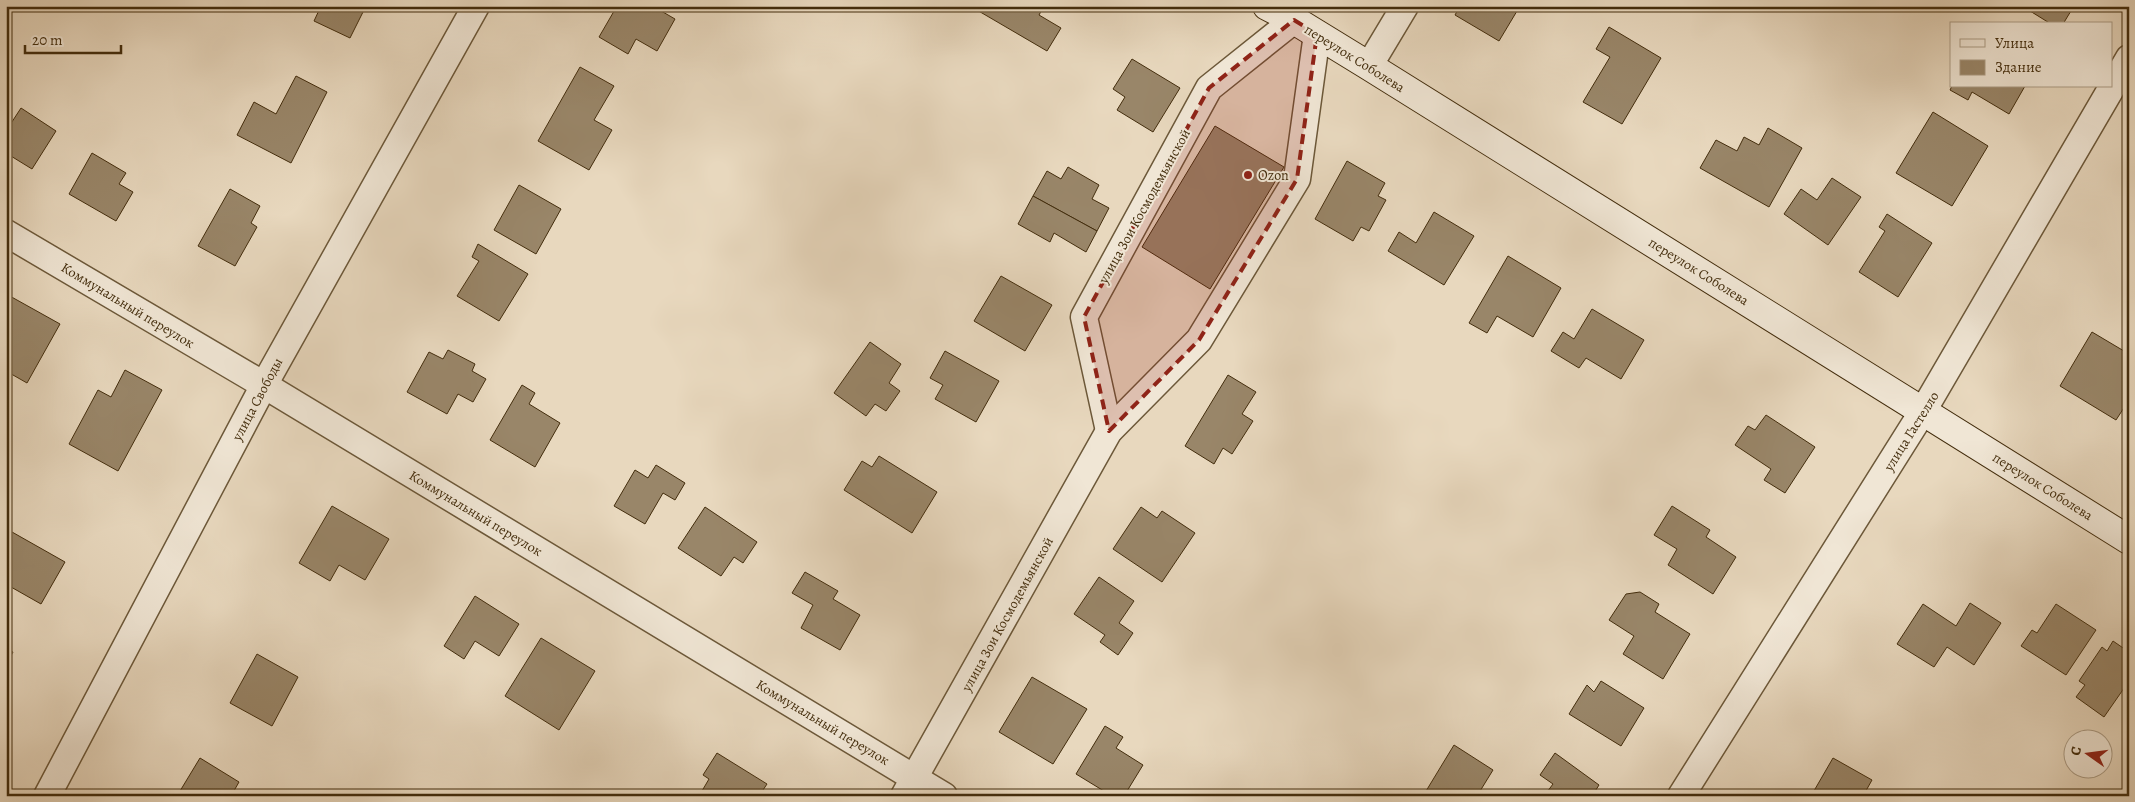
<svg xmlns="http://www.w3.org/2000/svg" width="2135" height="802" font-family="Alegreya,serif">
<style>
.building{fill:#998669;stroke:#432d0d}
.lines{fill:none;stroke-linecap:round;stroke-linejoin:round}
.street-casing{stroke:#6c5839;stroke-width:29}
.secondary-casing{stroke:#432d0d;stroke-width:30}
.street{stroke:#f0e6d5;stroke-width:26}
.secondary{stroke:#f0e6d5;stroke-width:28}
.marked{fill:#8f2418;fill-opacity:0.2;stroke:#8f2418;stroke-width:4;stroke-dasharray:10 6;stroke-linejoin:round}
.poi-dot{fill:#8f2418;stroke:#f0e6d5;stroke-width:2}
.labels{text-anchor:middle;stroke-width:4;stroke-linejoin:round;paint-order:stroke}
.street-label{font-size:14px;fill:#432d0d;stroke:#f0e6d5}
.poi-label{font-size:14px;fill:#432d0d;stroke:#f0e6d5;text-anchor:start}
</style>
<rect width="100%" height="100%" fill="#e8d8be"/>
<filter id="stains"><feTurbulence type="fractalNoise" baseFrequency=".004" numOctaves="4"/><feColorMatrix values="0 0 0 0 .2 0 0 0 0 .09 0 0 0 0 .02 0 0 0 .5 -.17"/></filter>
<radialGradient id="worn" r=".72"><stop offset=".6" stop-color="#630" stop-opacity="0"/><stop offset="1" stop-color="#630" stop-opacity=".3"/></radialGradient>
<!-- building -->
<g class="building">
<polygon points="321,6 366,6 350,38 314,21"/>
<polygon points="617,6 657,6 656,8 675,19 657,51 636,39 628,54 599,37"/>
<polygon points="970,6 1044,6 1039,15 1061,28 1047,51"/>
<polygon points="1460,6 1520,6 1499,41 1455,15"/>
<polygon points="2022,6 2074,6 2063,24 2051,24"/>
<polygon points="1609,27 1661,58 1622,124 1583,102 1610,57 1596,49"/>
<polygon points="1132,59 1180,88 1153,132 1117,110 1125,97 1113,89"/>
<polygon points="580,67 614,86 594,120 612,130 589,170 538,141"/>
<polygon points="296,76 327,92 291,163 237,135 254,102 276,114"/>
<polygon points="1952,86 2025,86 2009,114 1972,92 1968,100 1950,90"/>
<polygon points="21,108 56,131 32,169 6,153 6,131"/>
<polygon points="1933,112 1988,146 1952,206 1896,173"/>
<polygon points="1215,126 1284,167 1210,289 1142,247"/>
<polygon points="1768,128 1802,148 1769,207 1700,168 1716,140 1737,151 1744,137 1759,145"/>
<polygon points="92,153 126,173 119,184 133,192 116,221 69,194"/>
<polygon points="1347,161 1385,183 1378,196 1386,200 1369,231 1361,227 1353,241 1315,219"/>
<polygon points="1068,167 1099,185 1092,199 1109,208 1097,231 1033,196 1047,171 1061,179"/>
<polygon points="1832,178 1861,197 1828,245 1784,214 1801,189 1817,200"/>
<polygon points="519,185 561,209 536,254 494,230"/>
<polygon points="230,189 260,206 251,223 257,227 235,266 198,246"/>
<polygon points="1033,196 1097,231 1086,252 1054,233 1050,242 1018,224"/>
<polygon points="1434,212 1474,236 1444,285 1388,251 1399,232 1416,243"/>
<polygon points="1887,214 1932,243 1898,297 1859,272 1885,231 1879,227"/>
<polygon points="478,244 528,274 499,321 457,296 479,261 472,257"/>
<polygon points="1508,256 1561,288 1533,337 1497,316 1487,333 1469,323"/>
<polygon points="1001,276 1052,305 1025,351 974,321"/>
<polygon points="8,295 60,324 27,383 6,371"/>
<polygon points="1592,309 1644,340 1621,379 1586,358 1579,368 1551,351 1563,332 1574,339"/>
<polygon points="2092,332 2129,354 2129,400 2116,420 2060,386"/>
<polygon points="870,342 901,364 889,383 900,391 886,411 875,404 866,416 834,393"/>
<polygon points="448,350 475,364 472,371 486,379 473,402 458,394 447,414 407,392 429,352 443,359"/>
<polygon points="945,351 999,381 976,422 935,399 943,385 930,378"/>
<polygon points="125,370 162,390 118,471 69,444 98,390 111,397"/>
<polygon points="1228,375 1256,392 1242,414 1253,421 1232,454 1223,448 1214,464 1185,446"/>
<polygon points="522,385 535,393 529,404 560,423 535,467 490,440"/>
<polygon points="1766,415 1815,447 1785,493 1764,480 1771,469 1735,445 1748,426 1755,430"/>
<polygon points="879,456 937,492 912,533 844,490 862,461 872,467"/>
<polygon points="656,465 685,483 675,500 663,493 645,524 614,506 635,470 648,478"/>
<polygon points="332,506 389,539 365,580 339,565 330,581 299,563"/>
<polygon points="1672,506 1710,530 1706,537 1736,557 1713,594 1668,565 1677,549 1654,535"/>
<polygon points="705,507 757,542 743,563 734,557 721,576 678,548"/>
<polygon points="1141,507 1157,518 1162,511 1195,533 1162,582 1113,549"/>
<polygon points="12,532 65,562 41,604 11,587 6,594 6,543"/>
<polygon points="805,572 838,591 833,599 860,615 840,650 801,628 813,605 792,593"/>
<polygon points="1099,577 1134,601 1119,623 1133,633 1118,655 1100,642 1105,635 1074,614"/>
<polygon points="1640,592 1659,604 1655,612 1690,634 1663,679 1623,654 1634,636 1609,620 1626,594"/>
<polygon points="475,596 519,624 499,656 475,641 464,659 444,646"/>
<polygon points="1970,603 2001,623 1974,665 1947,647 1934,667 1897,644 1923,604 1956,626"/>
<polygon points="2056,604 2096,630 2066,675 2021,646 2032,630 2037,633"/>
<polygon points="541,638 595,671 559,730 505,696"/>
<polygon points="2113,641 2129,652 2129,681 2104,717 2076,697 2085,685 2079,681 2102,647 2107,651"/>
<polygon points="6,649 13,652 6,665"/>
<polygon points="257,654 298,677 272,726 230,703"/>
<polygon points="1032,677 1087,709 1053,764 999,732"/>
<polygon points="1601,681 1644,708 1621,746 1569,714 1587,685 1594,692"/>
<polygon points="1105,726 1123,737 1116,748 1143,765 1124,796 1112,796 1076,774"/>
<polygon points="1454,745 1493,770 1477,796 1423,796"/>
<polygon points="717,753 767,784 759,796 699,796 709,779 703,775"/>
<polygon points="1555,753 1599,785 1592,796 1544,796 1553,784 1540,775"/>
<polygon points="200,758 239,782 231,796 177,796"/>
<polygon points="1833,758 1872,780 1863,796 1811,796"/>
</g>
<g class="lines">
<!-- street casing -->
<g class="street-casing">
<g id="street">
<polyline points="1369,66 1405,6"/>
<polyline points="6,233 264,385 944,796"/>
<polyline points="1109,431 1084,317 1209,88 1294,20"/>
<polyline points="47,796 264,385 476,6"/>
<polyline points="904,796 1109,431 1199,340 1297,179 1317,34"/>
<polyline points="1681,796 1923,411 2129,58"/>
</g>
</g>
<!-- secondary casing -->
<g class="secondary-casing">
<polyline id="secondary" points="1267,6 1294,20 1369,66 2129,540"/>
</g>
<!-- street -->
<use href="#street" class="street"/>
<!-- secondary -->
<use href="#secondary" class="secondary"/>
</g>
<!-- marked area -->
<path class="marked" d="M 1294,20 L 1317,34 L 1297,179 L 1199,340 L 1109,431 L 1084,317 L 1209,88 Z"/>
<!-- markers -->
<circle class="poi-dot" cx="1248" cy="175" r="5"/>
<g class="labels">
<!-- street labels -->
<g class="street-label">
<text transform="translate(1355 58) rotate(32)" y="5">переулок Соболева</text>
<text transform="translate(1144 206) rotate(-61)" y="5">улица Зои Космодемьянской</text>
<text transform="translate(1699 271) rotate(32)" y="5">переулок Соболева</text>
<text transform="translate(128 305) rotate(31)" y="5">Коммунальный переулок</text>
<text transform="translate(257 399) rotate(-62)" y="5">улица Свободы</text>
<text transform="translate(1911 431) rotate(-58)" y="5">улица Гастелло</text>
<text transform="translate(2043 486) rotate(32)" y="5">переулок Соболева</text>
<text transform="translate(476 513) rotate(31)" y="5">Коммунальный переулок</text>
<text transform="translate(1007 614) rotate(-61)" y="5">улица Зои Космодемьянской</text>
<text transform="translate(823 722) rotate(31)" y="5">Коммунальный переулок</text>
</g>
<!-- poi labels -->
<g class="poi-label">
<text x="1258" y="180">Ozon</text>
</g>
</g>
<!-- margin -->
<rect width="2135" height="802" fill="none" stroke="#e8d8be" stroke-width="25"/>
<rect x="8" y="8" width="2120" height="787" fill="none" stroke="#432d0d" stroke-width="2.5"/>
<rect x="12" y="12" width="2110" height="777" fill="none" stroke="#432d0d"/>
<!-- legend -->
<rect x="1950" y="22" width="162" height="65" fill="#f0e6d5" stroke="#ab9c85"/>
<rect x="1960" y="39" width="25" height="8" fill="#f0e6d5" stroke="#ab9c85"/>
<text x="1995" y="48" font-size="15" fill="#432d0d">Улица</text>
<rect x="1960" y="60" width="25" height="15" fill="#998669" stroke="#ab9c85"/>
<text x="1995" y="72" font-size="15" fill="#432d0d">Здание</text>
<!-- north arrow -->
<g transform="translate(2088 754) rotate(284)"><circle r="24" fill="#f0e6d5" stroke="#ab9c85"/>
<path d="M0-4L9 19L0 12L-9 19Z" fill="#8f2418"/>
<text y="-8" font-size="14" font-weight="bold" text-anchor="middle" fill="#432d0d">С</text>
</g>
<!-- scale -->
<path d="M25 45v8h96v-8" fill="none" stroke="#432d0d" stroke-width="2.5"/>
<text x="32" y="45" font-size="15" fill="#432d0d" stroke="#f0e6d5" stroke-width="4" paint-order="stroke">20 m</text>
<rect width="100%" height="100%" filter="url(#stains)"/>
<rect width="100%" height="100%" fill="url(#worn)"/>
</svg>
